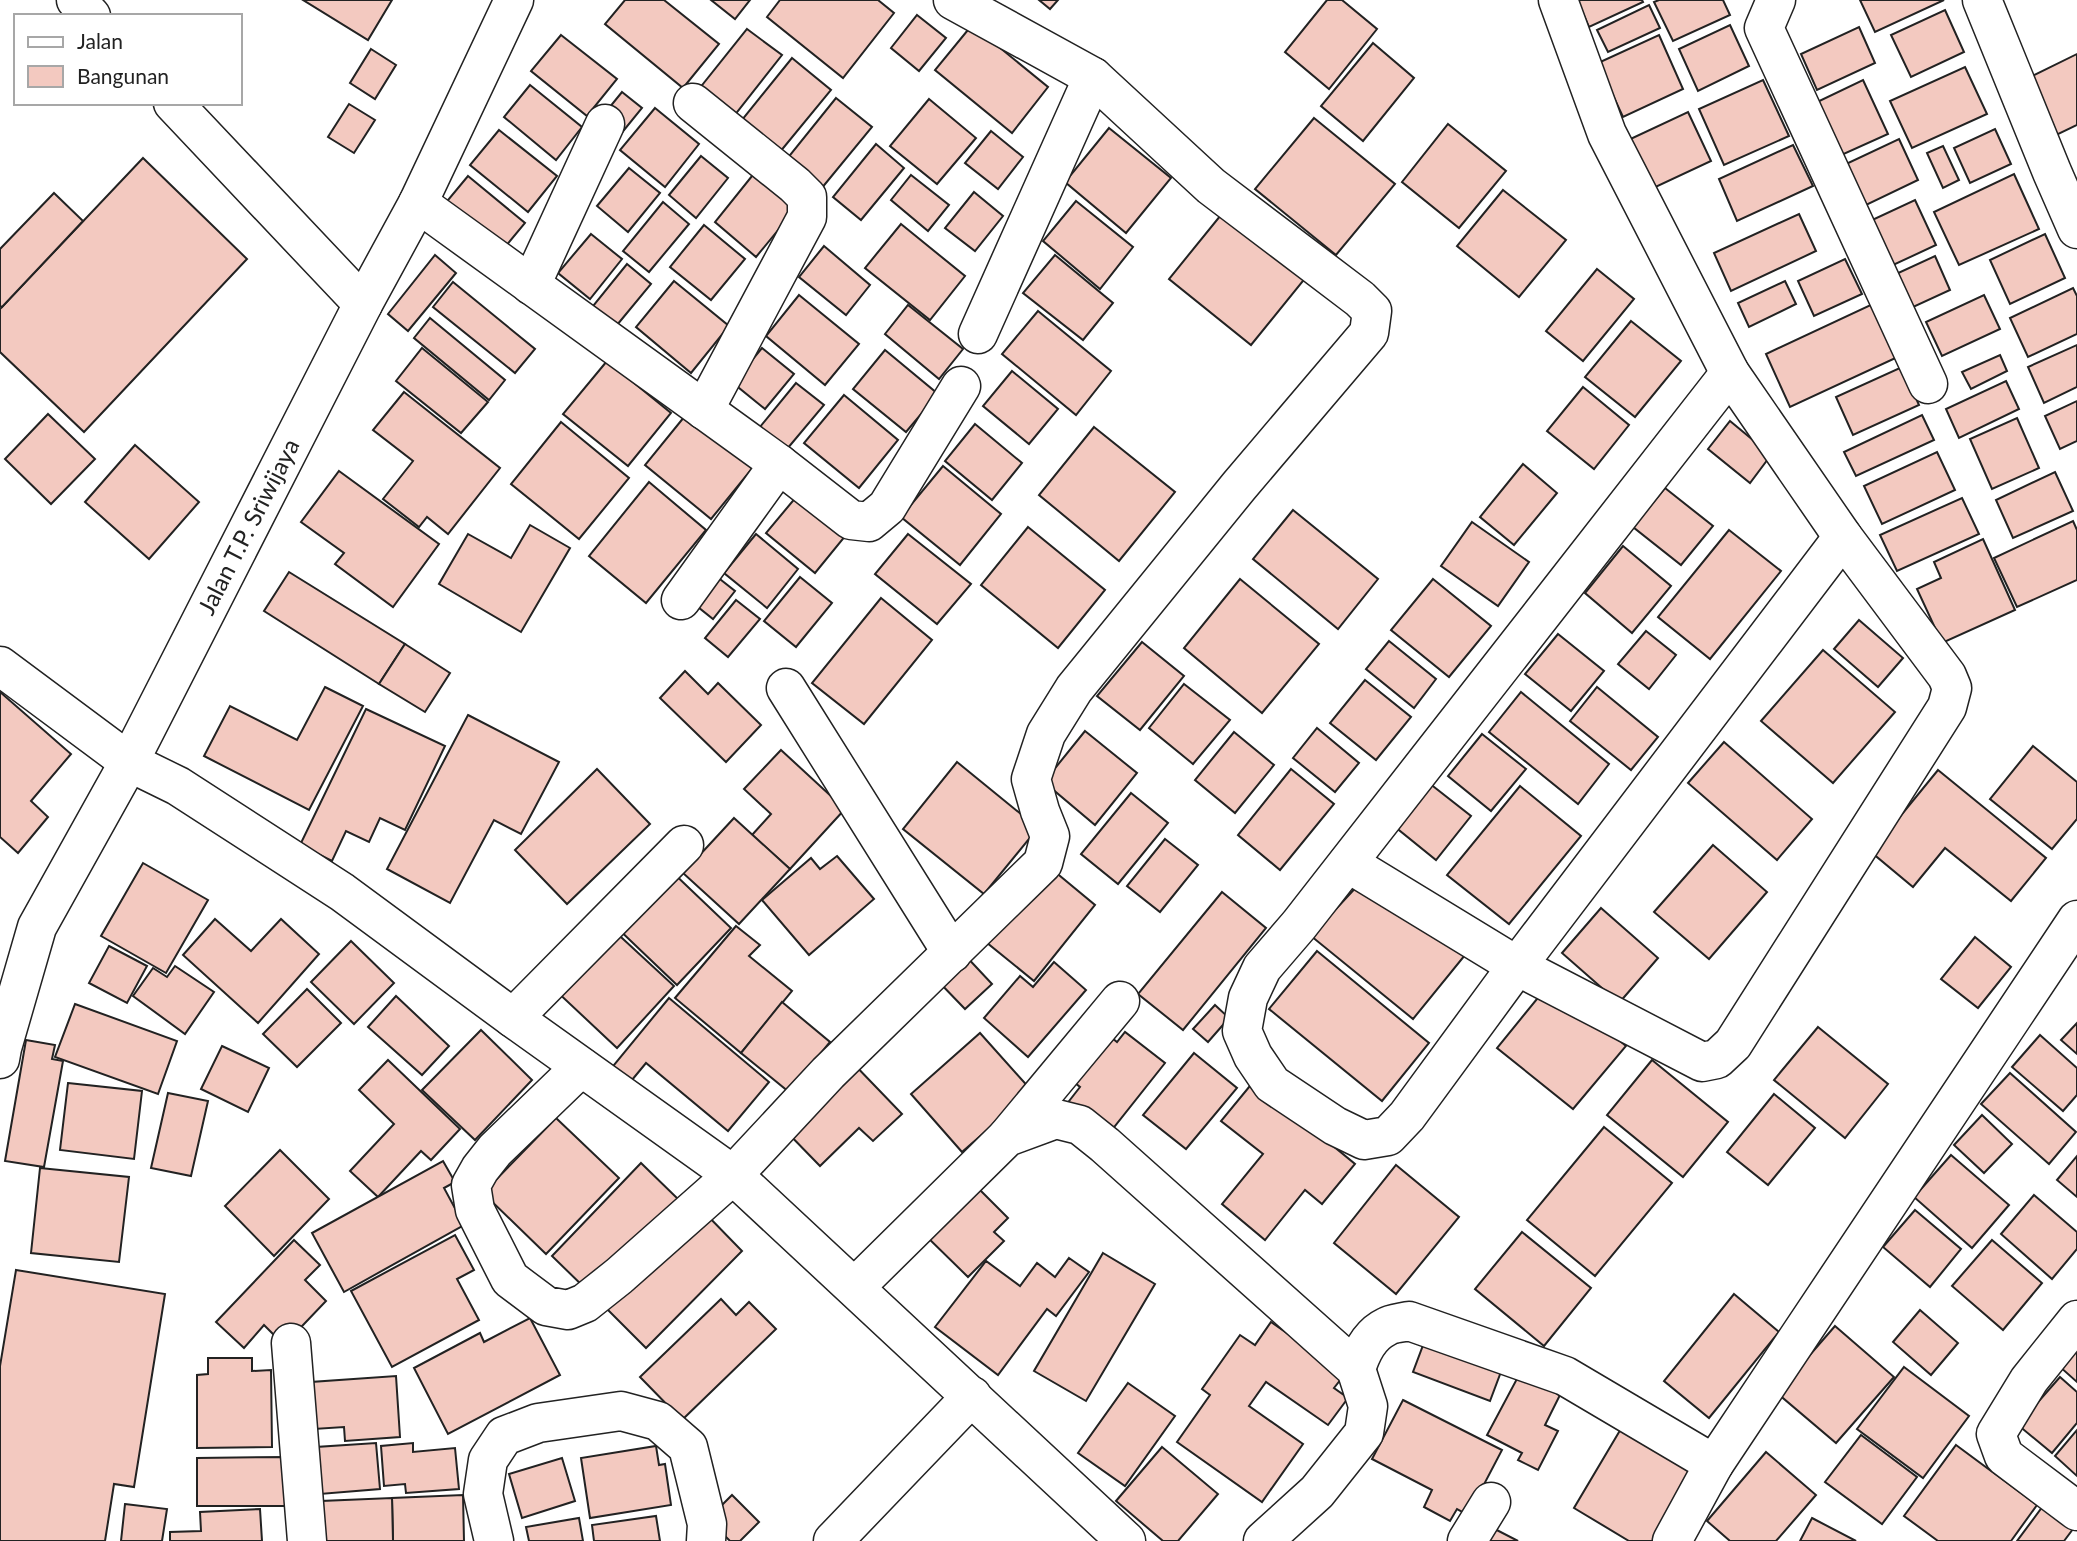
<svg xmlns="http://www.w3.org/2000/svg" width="2077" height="1541" font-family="Lato,sans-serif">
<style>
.building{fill:#f3c9c0;stroke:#222;stroke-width:2}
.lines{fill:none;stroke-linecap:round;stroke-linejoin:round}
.street-casing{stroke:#222;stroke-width:41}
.secondary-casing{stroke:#222;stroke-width:41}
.street{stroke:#fff;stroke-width:38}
.secondary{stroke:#fff;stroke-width:38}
.labels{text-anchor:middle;stroke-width:5;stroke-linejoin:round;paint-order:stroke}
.street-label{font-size:24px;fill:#222;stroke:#fff}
</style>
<rect width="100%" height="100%" fill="#fff"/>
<!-- building -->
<g class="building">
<polygon points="303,0 392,0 368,40"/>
<polygon points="625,0 664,0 719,44 683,88 605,24"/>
<polygon points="711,0 750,0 735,19"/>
<polygon points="780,0 878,0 894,13 843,78 767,17"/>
<polygon points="1039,0 1058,0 1050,9"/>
<polygon points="1327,0 1342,0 1377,29 1329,89 1285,52"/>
<polygon points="1577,0 1642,0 1643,2 1589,27"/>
<polygon points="1659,0 1723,0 1730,15 1673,41 1654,2"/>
<polygon points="1860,0 1944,0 1875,32"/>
<polygon points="1649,5 1660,28 1608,52 1597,30"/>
<polygon points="1945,10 1964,52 1911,77 1891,35"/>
<polygon points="917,15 946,38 919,71 891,48"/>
<polygon points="972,25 1048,87 1012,133 935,70"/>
<polygon points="1730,25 1749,66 1698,91 1679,49"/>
<polygon points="1859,27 1875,63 1817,90 1801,54"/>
<polygon points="747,29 782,55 730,121 695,94"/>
<polygon points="561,35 617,79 587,116 531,71"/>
<polygon points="1659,35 1683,89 1623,117 1598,63"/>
<polygon points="1373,43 1414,78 1363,141 1321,106"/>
<polygon points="371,49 396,65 375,99 350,83"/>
<polygon points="2077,54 2077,125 2050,138 2024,80"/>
<polygon points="792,58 831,90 775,158 737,126"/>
<polygon points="1965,67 1987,114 1912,148 1890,101"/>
<polygon points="1763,80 1789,136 1724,165 1699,109"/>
<polygon points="1863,80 1888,134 1837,157 1813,104"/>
<polygon points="530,85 582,127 556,160 504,117"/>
<polygon points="622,92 642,108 620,135 600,119"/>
<polygon points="836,98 872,127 821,189 786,160"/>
<polygon points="929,99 976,138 937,184 890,146"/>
<polygon points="349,104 375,120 354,153 328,137"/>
<polygon points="655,108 699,144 665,187 620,150"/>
<polygon points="1688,112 1711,161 1647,191 1624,142"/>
<polygon points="1314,118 1395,184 1336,255 1255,189"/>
<polygon points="1448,124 1506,171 1459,228 1402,182"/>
<polygon points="1109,128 1171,178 1126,233 1065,182"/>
<polygon points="1995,129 2011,164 1970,183 1954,148"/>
<polygon points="499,130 557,176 528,212 470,165"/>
<polygon points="991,131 1023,157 998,189 965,163"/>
<polygon points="1899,139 1918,180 1864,206 1846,164"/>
<polygon points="876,144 904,168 861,220 833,197"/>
<polygon points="1793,145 1813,186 1737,221 1719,179"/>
<polygon points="1943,146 1959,180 1943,188 1927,153"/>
<polygon points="701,156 728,178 696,218 669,195"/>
<polygon points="143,158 247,259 84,432 0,352 0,309"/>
<polygon points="629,168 660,193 628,232 597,206"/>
<polygon points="756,171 798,206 756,257 715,222"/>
<polygon points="2014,174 2039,229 1959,265 1934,212"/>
<polygon points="911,175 949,205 928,231 891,200"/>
<polygon points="468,176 525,223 500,253 443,206"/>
<polygon points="1503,190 1566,240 1519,297 1457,246"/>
<polygon points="974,192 1003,216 975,251 945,228"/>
<polygon points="54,193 83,221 2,307 0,306 0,249"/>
<polygon points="1915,200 1936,245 1891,266 1870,221"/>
<polygon points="1076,201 1133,247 1100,289 1043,241"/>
<polygon points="663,202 689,224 649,272 623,251"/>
<polygon points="1225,210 1307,276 1251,345 1169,279"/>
<polygon points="1799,214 1816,251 1731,291 1714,253"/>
<polygon points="901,224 965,276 930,320 865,268"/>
<polygon points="704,225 745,259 711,300 670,267"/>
<polygon points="591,234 622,259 590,299 558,273"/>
<polygon points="2045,234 2065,278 2010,304 1990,260"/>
<polygon points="824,246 870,285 846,315 799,277"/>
<polygon points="435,255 456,273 408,331 388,314"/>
<polygon points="1055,255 1113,303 1083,340 1023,293"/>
<polygon points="1935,256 1950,290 1911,308 1896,274"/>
<polygon points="1845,259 1862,294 1814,316 1798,281"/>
<polygon points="627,264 651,284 617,325 593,306"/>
<polygon points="1597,269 1634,299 1583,361 1546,331"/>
<polygon points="674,281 729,326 691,373 636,327"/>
<polygon points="1785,281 1796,304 1749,327 1738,303"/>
<polygon points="453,282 535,349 515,373 433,307"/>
<polygon points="2073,288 2077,296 2077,334 2028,357 2010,318"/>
<polygon points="799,295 859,344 825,385 766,336"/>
<polygon points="1984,295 2000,329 1942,356 1926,322"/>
<polygon points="1877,302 1902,355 1790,407 1766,354"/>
<polygon points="908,305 963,349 939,379 885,334"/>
<polygon points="1038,311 1111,371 1076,415 1002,354"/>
<polygon points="430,318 505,380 489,400 414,338"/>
<polygon points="1631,321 1681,361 1635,417 1585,377"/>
<polygon points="2077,345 2077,387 2044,403 2028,367"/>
<polygon points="422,348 488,402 461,433 396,381"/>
<polygon points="762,348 794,374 765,409 733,383"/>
<polygon points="885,350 938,394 906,432 853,389"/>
<polygon points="2000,355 2007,371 1971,389 1962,372"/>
<polygon points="607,361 671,413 628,466 563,414"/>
<polygon points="1902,367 1919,405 1853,435 1836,397"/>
<polygon points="1012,371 1058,409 1029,444 983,406"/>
<polygon points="2006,381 2019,409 1959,438 1946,409"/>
<polygon points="796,383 824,405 782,455 755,433"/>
<polygon points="1583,387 1629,425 1594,469 1547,431"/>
<polygon points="404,392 500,468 448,534 427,517 419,527 383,499 413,461 373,430"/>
<polygon points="844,395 898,440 859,488 804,443"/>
<polygon points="2077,401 2077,441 2060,449 2045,416"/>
<polygon points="689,411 755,465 711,519 645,465"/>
<polygon points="48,414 95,459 51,504 5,459"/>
<polygon points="1922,415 1934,440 1856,476 1844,452"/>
<polygon points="2017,418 2039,468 1992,489 1970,439"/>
<polygon points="1730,421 1771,455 1750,483 1708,449"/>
<polygon points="561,422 629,478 579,539 511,484"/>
<polygon points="975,424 1022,463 992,500 945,461"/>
<polygon points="1094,427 1175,492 1119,561 1039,495"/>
<polygon points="135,445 199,502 149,559 85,502"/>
<polygon points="1937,452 1955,490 1882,524 1864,486"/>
<polygon points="1523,464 1557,493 1514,545 1480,517"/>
<polygon points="943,466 1001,514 960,565 901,517"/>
<polygon points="339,471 439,544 393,607 335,564 344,553 301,522"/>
<polygon points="2055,472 2073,511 2013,538 1996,500"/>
<polygon points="649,482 706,530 646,603 589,556"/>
<polygon points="1665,488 1713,526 1681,565 1633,527"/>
<polygon points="802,490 851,529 815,573 766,533"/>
<polygon points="1962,498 1979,534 1897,571 1880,535"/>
<polygon points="1293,510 1378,579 1338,629 1253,559"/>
<polygon points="2073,521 2077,530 2077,580 2017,607 1994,558"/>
<polygon points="1472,522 1529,562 1498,606 1441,566"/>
<polygon points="530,525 570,548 521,632 439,584 468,534 511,558"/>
<polygon points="1028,527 1105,590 1058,648 981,585"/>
<polygon points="1729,530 1781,571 1710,659 1658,617"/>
<polygon points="756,534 798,569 767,608 724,573"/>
<polygon points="908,534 971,584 937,624 875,574"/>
<polygon points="1983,539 2015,610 1942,643 1917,589 1941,578 1934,562"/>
<polygon points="1623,546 1671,586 1632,633 1585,593"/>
<polygon points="289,572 405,644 379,684 264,611"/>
<polygon points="716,576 735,591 713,619 693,603"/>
<polygon points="800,577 832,603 796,647 764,621"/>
<polygon points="1240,579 1319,644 1262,713 1184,648"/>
<polygon points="1433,579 1491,626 1449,677 1391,630"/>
<polygon points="881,598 932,640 864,724 812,683"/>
<polygon points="736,600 760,619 728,657 705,638"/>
<polygon points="1859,620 1903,658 1878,687 1834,649"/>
<polygon points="1646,631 1676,655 1649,689 1618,664"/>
<polygon points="1558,634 1604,671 1571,711 1525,674"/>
<polygon points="1389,641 1436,679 1414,708 1366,669"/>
<polygon points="1142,642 1184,676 1140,730 1097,696"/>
<polygon points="405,644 450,673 425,712 379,684"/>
<polygon points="1823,650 1895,712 1833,783 1761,721"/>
<polygon points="685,671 708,694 718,683 761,725 726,762 660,698"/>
<polygon points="1365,680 1411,717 1376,760 1330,723"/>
<polygon points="1184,684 1230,720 1193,764 1149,728"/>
<polygon points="325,687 363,706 309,810 204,756 230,706 297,740"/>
<polygon points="1597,687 1658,737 1631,770 1570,721"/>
<polygon points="0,692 71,754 31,801 48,817 18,853 0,837"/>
<polygon points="1521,692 1609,764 1578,804 1489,732"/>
<polygon points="366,709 445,746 405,830 380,818 369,842 346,831 332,861 300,845"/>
<polygon points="468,715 559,762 521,834 494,820 450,903 387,869"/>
<polygon points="1317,728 1359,763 1335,792 1293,758"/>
<polygon points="1085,731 1137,773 1095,825 1044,782"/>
<polygon points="1234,732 1274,765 1235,813 1195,780"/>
<polygon points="1482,734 1526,769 1491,811 1448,776"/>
<polygon points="1724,742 1812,819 1777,860 1688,783"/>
<polygon points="2033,746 2077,782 2077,819 2052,849 1990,799"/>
<polygon points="781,750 845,809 790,869 752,835 771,814 744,789"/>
<polygon points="957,762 1038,828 984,894 903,829"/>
<polygon points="597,769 650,824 567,904 515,850"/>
<polygon points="1291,769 1334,804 1280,870 1238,835"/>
<polygon points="1938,770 2046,858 2011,901 1945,848 1913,887 1871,852"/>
<polygon points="1429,783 1471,816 1436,860 1394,826"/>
<polygon points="1520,786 1581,836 1509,924 1447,875"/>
<polygon points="1131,793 1168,823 1118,884 1081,854"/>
<polygon points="734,818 790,869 739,924 683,873"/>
<polygon points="1165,839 1198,865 1160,912 1127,886"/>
<polygon points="1713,845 1767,892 1709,959 1654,912"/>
<polygon points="837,856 874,899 809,955 762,900 811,858 820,869"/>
<polygon points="143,863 208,900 166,973 101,936"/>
<polygon points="1048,866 1095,905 1034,981 986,942"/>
<polygon points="667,867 731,928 677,985 612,923"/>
<polygon points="1360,883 1474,944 1413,1019 1311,936"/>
<polygon points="1222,892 1266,928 1183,1030 1138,994"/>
<polygon points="1601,908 1658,958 1619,1003 1562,953"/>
<polygon points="215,919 251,951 281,919 319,954 258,1023 183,955"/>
<polygon points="609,926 674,986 617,1048 553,988"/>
<polygon points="736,926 760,945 749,956 792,991 741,1053 675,998"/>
<polygon points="1975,937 2011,967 1978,1008 1941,979"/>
<polygon points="351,941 394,983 354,1024 311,982"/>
<polygon points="109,946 147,966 127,1003 89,983"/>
<polygon points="1317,951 1429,1043 1382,1101 1269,1009"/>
<polygon points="963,953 992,984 965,1009 936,979"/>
<polygon points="1054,962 1086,990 1028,1057 984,1018 1020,976 1033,987"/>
<polygon points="175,966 214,992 185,1034 133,996 153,968 167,977"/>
<polygon points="1550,983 1626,1046 1573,1109 1497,1048"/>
<polygon points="307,989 341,1023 297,1067 263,1034"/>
<polygon points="396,996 449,1046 422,1075 368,1027"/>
<polygon points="669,998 769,1082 728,1131 646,1063 627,1086 609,1071"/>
<polygon points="782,1002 830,1042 789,1092 741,1053"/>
<polygon points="75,1004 177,1041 158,1094 55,1057"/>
<polygon points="1215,1005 1229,1018 1208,1042 1193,1029"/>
<polygon points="2077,1023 2077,1054 2061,1040"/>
<polygon points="1818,1027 1888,1084 1845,1138 1774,1080"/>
<polygon points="1101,1029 1117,1042 1125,1032 1165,1063 1107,1136 1066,1105 1080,1087 1065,1075"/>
<polygon points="481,1030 532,1080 475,1140 422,1090"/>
<polygon points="980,1033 1032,1091 962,1152 911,1094"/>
<polygon points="2040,1035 2077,1068 2077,1095 2063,1111 2012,1067"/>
<polygon points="26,1040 55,1045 52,1059 63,1061 44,1167 5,1161"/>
<polygon points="222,1046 269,1068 248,1112 201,1089"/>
<polygon points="1194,1053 1237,1088 1186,1149 1143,1115"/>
<polygon points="388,1060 460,1129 431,1160 421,1151 378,1197 350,1171 394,1124 359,1090"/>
<polygon points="850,1060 902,1114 873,1141 859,1128 820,1166 781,1126"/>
<polygon points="1652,1060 1728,1122 1683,1177 1607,1115"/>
<polygon points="2010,1073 2076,1132 2049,1164 1981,1104"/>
<polygon points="1254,1081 1355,1164 1322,1204 1305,1190 1265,1240 1222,1204 1263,1154 1221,1121"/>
<polygon points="68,1083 142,1091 134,1159 60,1150"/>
<polygon points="168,1093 208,1101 191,1176 151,1168"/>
<polygon points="1774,1094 1815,1128 1768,1185 1727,1152"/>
<polygon points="1982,1115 2012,1144 1984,1173 1954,1145"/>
<polygon points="556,1118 619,1178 546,1254 483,1193"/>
<polygon points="1604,1127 1672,1183 1595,1276 1527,1220"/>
<polygon points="280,1150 329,1199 274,1256 225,1206"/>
<polygon points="1951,1155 2009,1205 1972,1248 1914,1197"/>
<polygon points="2077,1156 2077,1197 2057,1180"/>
<polygon points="443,1161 455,1182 444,1188 464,1225 344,1292 312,1233"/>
<polygon points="641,1163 678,1199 589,1292 552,1256"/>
<polygon points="1396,1165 1459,1217 1396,1294 1334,1243"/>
<polygon points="40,1168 129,1177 119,1262 31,1253"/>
<polygon points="972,1182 1008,1218 994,1232 1004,1241 968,1277 922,1232"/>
<polygon points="2034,1195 2077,1232 2077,1249 2052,1279 2001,1234"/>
<polygon points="1915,1210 1961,1249 1930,1287 1883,1247"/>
<polygon points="703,1211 742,1251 646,1348 606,1308"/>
<polygon points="1522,1232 1591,1288 1544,1346 1475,1289"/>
<polygon points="455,1235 474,1270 457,1279 479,1320 392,1367 351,1291"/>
<polygon points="294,1240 320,1265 305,1280 326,1301 284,1345 264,1325 244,1348 216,1322"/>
<polygon points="1992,1240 2042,1283 2003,1330 1952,1286"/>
<polygon points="1103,1253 1155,1284 1086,1401 1034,1371"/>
<polygon points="1069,1258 1089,1272 1056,1316 1047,1309 998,1375 935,1327 986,1261 1020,1286 1037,1263 1055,1277"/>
<polygon points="16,1270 165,1294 134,1487 114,1484 105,1541 0,1541 0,1366"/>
<polygon points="1734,1294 1779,1332 1709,1418 1664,1381"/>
<polygon points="721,1299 736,1315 749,1302 776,1329 682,1420 640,1377"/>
<polygon points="1920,1310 1958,1343 1931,1375 1893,1342"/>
<polygon points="530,1318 560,1375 448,1434 414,1368 480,1333 484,1342"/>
<polygon points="1271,1322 1345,1374 1334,1388 1348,1398 1328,1425 1266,1382 1249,1406 1303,1444 1262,1502 1177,1442 1210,1395 1202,1389 1240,1335 1255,1345"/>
<polygon points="1835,1326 1894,1377 1836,1443 1777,1393"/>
<polygon points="1428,1332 1505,1361 1490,1401 1413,1372"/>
<polygon points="2077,1344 2077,1382 2059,1366"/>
<polygon points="208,1358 252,1358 252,1371 271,1370 272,1447 197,1448 197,1375 208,1374"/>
<polygon points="1904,1367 1969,1416 1923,1478 1857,1429"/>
<polygon points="1519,1375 1560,1395 1545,1425 1558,1431 1538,1470 1518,1460 1522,1453 1487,1435"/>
<polygon points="396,1376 400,1437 345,1441 344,1427 314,1429 311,1382"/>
<polygon points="2060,1377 2077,1392 2077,1423 2052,1453 2018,1425"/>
<polygon points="1128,1383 1175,1416 1125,1486 1078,1453"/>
<polygon points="1403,1400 1502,1450 1468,1515 1457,1509 1450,1521 1424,1507 1432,1490 1372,1459"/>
<polygon points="1622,1427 1703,1465 1657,1541 1629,1541 1574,1508"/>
<polygon points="2077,1430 2077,1476 2055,1456"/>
<polygon points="1861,1435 1917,1477 1882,1524 1825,1482"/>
<polygon points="376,1443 380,1489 320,1494 316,1447"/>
<polygon points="413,1443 413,1452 455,1448 459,1489 406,1493 405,1484 384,1486 381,1446"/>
<polygon points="1956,1445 2037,1505 2011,1541 1938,1541 1904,1516"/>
<polygon points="656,1446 659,1465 665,1464 671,1505 590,1518 581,1458"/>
<polygon points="1162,1447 1218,1494 1178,1541 1163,1541 1116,1501"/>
<polygon points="1766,1452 1816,1495 1776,1541 1730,1541 1707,1521"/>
<polygon points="286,1457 286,1506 197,1506 197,1458"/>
<polygon points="562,1458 575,1501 522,1518 509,1474"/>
<polygon points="463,1495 464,1541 393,1541 392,1498"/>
<polygon points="732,1495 759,1522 740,1541 730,1541 708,1519"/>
<polygon points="392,1498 393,1541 323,1541 321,1501"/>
<polygon points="125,1504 167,1509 162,1541 121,1541"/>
<polygon points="2043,1506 2073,1529 2064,1541 2017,1541"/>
<polygon points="260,1509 262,1541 170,1541 170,1532 201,1531 200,1512"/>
<polygon points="656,1516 660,1541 594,1541 592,1525"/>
<polygon points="579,1518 583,1541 529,1541 526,1527"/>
<polygon points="1812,1518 1856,1541 1800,1541"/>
<polygon points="1487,1525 1518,1541 1478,1541"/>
</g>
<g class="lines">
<!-- street casing -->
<g class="street-casing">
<g id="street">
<polyline points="76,0 91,16"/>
<polyline points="1776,0 1764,28 1928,384"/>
<polyline points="1982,0 2052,172 2077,229"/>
<polyline points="173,103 363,304"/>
<polyline points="693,103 795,185 807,197 807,217 704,410"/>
<polyline points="418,203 779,464 851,520 869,522 887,507 961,386"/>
<polyline points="531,285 605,124"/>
<polyline points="978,334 1093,77"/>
<polyline points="1730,373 1299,925 1262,968 1248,998 1242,1031 1253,1056 1272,1084 1335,1126 1364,1140 1388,1136 1407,1116 1517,966 1843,537"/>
<polyline points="681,600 779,464"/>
<polyline points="786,688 952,953"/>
<polyline points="129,762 178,786 342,892 513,1018 733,1175 1126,1541"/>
<polyline points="1348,863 1517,966 1702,1062 1717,1059 1733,1044 1947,707 1952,688 1947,676 1843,537 1730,373 1607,134 1558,0"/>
<polyline points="513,1018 684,845"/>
<polyline points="581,1067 495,1150 480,1169 471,1185 475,1210 510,1279 546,1306 568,1310 585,1303 619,1276 733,1175 828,1073 1043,863 1050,836 1040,811 1031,779 1046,734 1074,689 1239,486 1369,333 1372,311 1360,299 1211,186 1093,77 953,0"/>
<polyline points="1007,1137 1120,1001"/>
<polyline points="855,1287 1007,1137 1056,1119 1080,1125 1105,1145 1356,1369 1368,1406 1364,1433 1317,1492 1263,1541"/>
<polyline points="2077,1320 2029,1380 1996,1434 2004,1456 2077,1511"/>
<polyline points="291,1343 307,1541"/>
<path d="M 1356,1369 C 1361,1353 1369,1335 1386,1327 C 1392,1323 1401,1323 1409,1321 L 1565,1376 L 1714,1464"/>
<polyline points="494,1541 483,1494 488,1460 504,1436 538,1423 621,1411 658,1421 688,1447 707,1524 706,1541"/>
<polyline points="833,1541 972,1396"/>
<polyline points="1467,1541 1491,1502"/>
<polyline points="1672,1541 1714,1464 2077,920"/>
</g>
</g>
<!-- secondary casing -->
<g class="secondary-casing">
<g id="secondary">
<polyline points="0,666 129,762"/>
<path id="s1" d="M 0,1059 L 2,1048 L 37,927 L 129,762 L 363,304 L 418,203 L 514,0"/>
</g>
</g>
<!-- street -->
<use href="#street" class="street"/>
<!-- secondary -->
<use href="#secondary" class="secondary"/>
</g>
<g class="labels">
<!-- street labels -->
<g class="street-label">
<text dy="8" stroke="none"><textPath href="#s1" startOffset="590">Jalan T.P. Sriwijaya</textPath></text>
</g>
</g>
<!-- legend -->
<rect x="14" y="14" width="228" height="91" fill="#ffffff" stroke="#a7a7a7" stroke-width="2"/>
<rect x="28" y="37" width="35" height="10" fill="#ffffff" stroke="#a7a7a7" stroke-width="2"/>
<text x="77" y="49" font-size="21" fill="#222222">Jalan</text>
<rect x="28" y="66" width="35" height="21" fill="#f3c9c0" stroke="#a7a7a7" stroke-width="2"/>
<text x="77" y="84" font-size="21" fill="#222222">Bangunan</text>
</svg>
